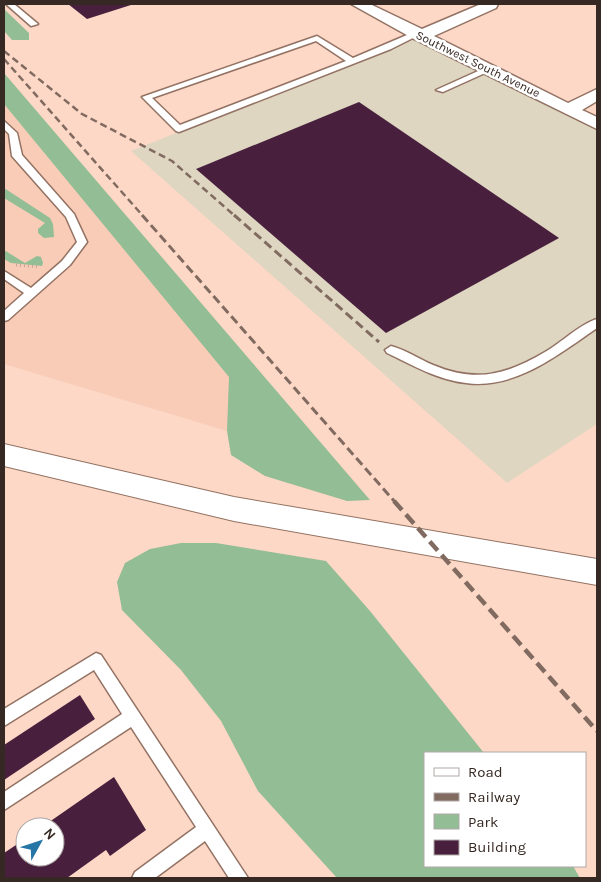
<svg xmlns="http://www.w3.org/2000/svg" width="601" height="882" font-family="Karla,sans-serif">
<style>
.built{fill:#f9ccb7}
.industrial{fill:#ded6c1}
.green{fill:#92bd95}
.building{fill:#48203e}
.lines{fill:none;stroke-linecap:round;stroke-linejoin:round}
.service-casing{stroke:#937263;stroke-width:3}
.minor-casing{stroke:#937263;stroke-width:3}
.primary-casing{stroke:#937263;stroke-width:2}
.path{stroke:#c1a395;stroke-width:3;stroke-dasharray:1 3;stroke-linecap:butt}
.service{fill:#fff;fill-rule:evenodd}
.minor{fill:#fff;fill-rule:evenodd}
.primary{fill:#fff;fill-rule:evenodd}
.rail-far2{stroke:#816b60;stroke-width:2.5;stroke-dasharray:7 4;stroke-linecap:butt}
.rail-far1{stroke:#816b60;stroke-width:3;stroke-dasharray:9 4.5;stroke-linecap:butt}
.rail{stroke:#816b60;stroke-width:4.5;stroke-dasharray:12 6;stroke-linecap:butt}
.labels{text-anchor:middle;stroke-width:5;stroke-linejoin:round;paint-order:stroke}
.far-street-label{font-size:12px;fill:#362822;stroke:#fff}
</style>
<rect width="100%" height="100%" fill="#fdd8c6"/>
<!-- built -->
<polygon class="built" points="4,104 290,450 4,364"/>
<!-- industrial -->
<polygon class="industrial" points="420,36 597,124 597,424 507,483 131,151"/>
<!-- green -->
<g class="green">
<polygon points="4,9 29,33 29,40 12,40 4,31"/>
<polygon points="4,73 370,500 347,501 265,476 231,455 227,431 229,377 4,104"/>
<polygon points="4,188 50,218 53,224 54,237 44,238 38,233 38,229 45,223 4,198"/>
<polygon points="4,250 25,263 37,256 41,257 43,263 42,266 11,263 4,259"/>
<polygon points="181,543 216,543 326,561 370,611 484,753 425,753 425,866 573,866 580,878 337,878 258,791 221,721 181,670 122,610 117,582 125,563 150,549"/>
</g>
<!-- building -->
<g class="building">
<polygon points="68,4 134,4 87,19"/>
<polygon points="359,102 559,238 386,333 196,169"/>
<polygon points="80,695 95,719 4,780 4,745"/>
<polygon points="114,777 146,830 110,856 106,850 67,878 4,878 4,853 25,839 25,857 55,857 55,827 42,827"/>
</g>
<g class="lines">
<!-- service casing -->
<g class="service-casing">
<g id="service">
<polygon points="6,4 14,4 38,24 31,26"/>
<path d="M 414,32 L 421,34 L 391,49 L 179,132 L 176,131 L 142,97 L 317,36 L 353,58 ZM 316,41 L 346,61 L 180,125 L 152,98 Z"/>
<polygon points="487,67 494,69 443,92 436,90"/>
<polygon points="4,121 17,133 22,155 74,214 87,242 70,265 8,320 4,321 4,311 24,293 4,279 4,271 31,288 62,261 77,242 66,217 12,156 9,134 4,129"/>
<path d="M 597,319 L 597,328 C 559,354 515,390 466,383 C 438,380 412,365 387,353 L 385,350 L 391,346 C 406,350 419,359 433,365 C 476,383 506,375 545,352 C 561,343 580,324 597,319 Z"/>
<polygon points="96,653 101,655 248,878 229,878 205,841 155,878 132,878 135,872 196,827 131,727 4,810 4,792 122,714 94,670 4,726 4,709"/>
</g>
</g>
<!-- minor casing -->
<g class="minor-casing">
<polygon id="minor" points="351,4 370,4 422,29 481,4 498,4 496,8 434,36 568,103 597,89 597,101 582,110 597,117 597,129 414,39"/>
</g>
<!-- primary casing -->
<g class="primary-casing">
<polygon id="primary" points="4,444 234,497 597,559 597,585 234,521 4,466"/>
</g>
<!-- path -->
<polyline class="path" points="16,265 40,267"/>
<!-- service -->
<use href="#service" class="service"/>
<!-- minor -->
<use href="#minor" class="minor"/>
<!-- primary -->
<use href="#primary" class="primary"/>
<!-- rail-far2 -->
<g class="rail-far2">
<polyline points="4,51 82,114 172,161 235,216"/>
<polyline points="4,59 143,216"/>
</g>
<!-- rail-far1 -->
<g class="rail-far1">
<polyline points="142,215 395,502"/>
<polyline points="234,215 379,342"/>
</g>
<!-- rail -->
<polyline class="rail" points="394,501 597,731"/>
</g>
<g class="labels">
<!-- far-street labels -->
<g class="far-street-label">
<text transform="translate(478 64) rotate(26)" y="4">Southwest South Avenue</text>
</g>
</g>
<!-- border -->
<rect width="601" height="882" fill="none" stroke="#362822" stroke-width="10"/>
<!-- legend -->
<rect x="424" y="752" width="162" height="115" fill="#ffffff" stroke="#afa9a7"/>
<rect x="434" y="768" width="25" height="8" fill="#ffffff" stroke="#afa9a7"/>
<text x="468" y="777" font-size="15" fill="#362822">Road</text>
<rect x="434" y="793" width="25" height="8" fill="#816b60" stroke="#afa9a7"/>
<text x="468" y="802" font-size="15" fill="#362822">Railway</text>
<rect x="434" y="814" width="25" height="15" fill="#92bd95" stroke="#afa9a7"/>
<text x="468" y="827" font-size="15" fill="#362822">Park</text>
<rect x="434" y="840" width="25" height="15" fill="#48203e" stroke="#afa9a7"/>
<text x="468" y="852" font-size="15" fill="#362822">Building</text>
<!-- north arrow -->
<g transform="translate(40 842) rotate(50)"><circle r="24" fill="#ffffff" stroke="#afa9a7"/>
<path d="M0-4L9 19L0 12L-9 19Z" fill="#2575a6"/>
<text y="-8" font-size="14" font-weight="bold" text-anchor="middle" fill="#362822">N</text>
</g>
</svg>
